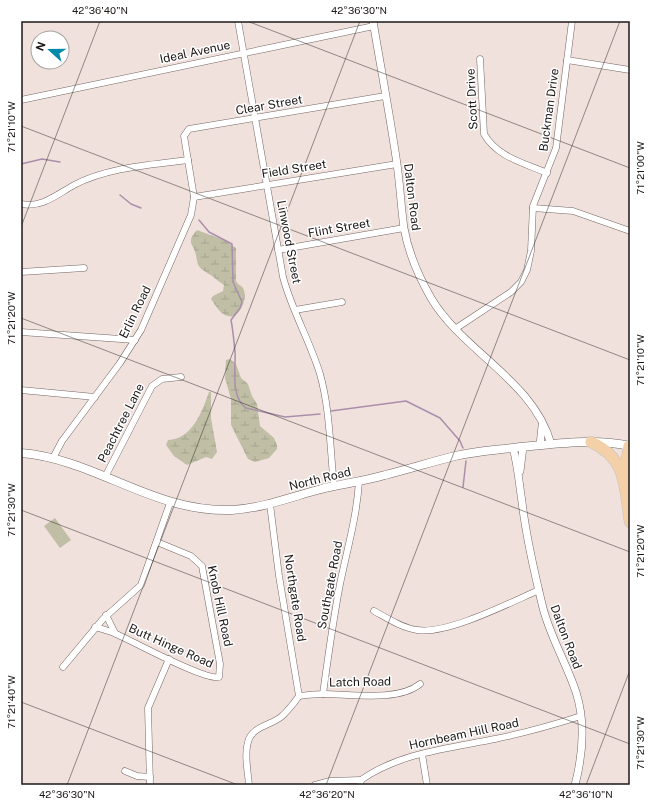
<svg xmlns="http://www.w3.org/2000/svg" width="651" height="806" font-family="'Public Sans',sans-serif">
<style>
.green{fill:#c0bfa6}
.wetland{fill:url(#wetland-marsh)}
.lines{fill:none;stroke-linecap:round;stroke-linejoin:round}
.stream{stroke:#ab8eab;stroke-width:1.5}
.minor-casing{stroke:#746764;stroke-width:7}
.tertiary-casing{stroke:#746764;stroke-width:8}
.secondary-casing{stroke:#746764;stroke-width:9}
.motorway-casing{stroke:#c4c3c3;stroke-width:12}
.minor{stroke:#fff;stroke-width:6}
.tertiary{stroke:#fff;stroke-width:7}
.secondary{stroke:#fff;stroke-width:8}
.motorway{stroke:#f3d0a8;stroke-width:11}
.ticks{fill:none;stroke:#1d1817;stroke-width:1;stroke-opacity:0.45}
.labels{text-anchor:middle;stroke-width:3;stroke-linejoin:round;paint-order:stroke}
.street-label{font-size:12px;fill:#1d1817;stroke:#fff}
.neatline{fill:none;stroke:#1d1817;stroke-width:1.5}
.ticks-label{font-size:10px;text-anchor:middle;fill:#1d1817}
</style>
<defs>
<pattern id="wetland-marsh" width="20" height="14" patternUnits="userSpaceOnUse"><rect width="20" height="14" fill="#c0bfa6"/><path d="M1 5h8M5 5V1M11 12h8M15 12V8" fill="none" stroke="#a5a38e"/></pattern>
</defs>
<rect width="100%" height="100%" fill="#f0e1dd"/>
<!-- green -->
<polygon class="green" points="55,518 71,540 60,548 44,526"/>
<!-- wetland -->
<g class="wetland">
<path d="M 197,230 L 224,240 L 236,248 L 236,281 C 238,285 241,285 243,288 C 248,297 242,310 235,316 C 223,319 217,308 211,299 L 213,296 L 223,291 L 224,285 C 219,282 216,279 212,276 C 200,268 198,269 196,255 C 194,244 185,243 197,230 Z"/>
<polygon points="230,359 236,364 241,378 248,384 252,396 257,404 260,426 274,438 277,445 277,449 269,458 255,462 248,459 231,425 231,399 225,378 226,360"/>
<path d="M 209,392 L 211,392 L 211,418 L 217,452 L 212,459 L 206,457 L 187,465 L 174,456 L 166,445 L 168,440 C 192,439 202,412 209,392 Z"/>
</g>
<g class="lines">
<!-- stream -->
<g class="stream">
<polyline points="21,164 42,159 60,162"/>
<polyline points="120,195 131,204 141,208"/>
<path d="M 199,220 L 209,232 L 232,244 L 233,282 L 242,302 L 240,308 L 231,320 C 233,330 234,341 235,352 C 236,368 230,397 246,408 L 285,417 L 320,414"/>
<polyline points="331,411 406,401 440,418 460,441 463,448"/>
<polyline points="463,487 466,461"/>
</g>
<!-- minor casing -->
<g class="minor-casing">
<g id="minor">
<path d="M 238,21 L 283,277 C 292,311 310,341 320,374 C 330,409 330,449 334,486"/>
<path d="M 480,59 L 484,134 C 497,157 524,163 547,173"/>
<polyline points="567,60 630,70"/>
<polyline points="21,100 374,26"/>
<polyline points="194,197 397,164"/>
<path d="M 21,204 C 42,208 56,195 74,185 C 108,167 151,165 188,160"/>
<polyline points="533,208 573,211 630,231"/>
<polyline points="278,250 404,228"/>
<polyline points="21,272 84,268"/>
<polyline points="295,310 342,302"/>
<polyline points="455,329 511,292 521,282 527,270 531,251 533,206 556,148 572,21"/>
<polyline points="21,332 135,340"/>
<polyline points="21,390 95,397"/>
<polyline points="53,458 62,441 120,363 141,330 191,215 194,197 184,136 189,129 385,96"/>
<polyline points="105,477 152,386 162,379 181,377"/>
<polyline points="270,504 279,576 299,696"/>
<path d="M 374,611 C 387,618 402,628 417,630 C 447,635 509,603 539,590"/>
<polyline points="106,615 115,633"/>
<path d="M 95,627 C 102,629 110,631 116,634 C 133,641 205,681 219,677 L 220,664 L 202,566 L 191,556 L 157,542"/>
<polyline points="63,667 103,619 141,585 170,503"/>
<path d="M 323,694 C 328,657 333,621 340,584 C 347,550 357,516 359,481"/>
<path d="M 299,696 C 307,695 315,694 324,694 C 350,694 398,702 420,684"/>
<polyline points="422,754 427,785"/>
<polyline points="125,771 137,776 150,777"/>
<polyline points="150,785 148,708 169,659"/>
<path d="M 249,785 C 248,772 244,755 248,742 C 251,727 271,725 281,717 C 288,711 294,703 299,696"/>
<polyline points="315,785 330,781 361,780"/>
<path d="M 360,785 L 361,780 C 399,753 450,748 495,739 C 524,733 553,725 581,716"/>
</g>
</g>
<!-- tertiary casing -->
<g class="tertiary-casing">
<g id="tertiary">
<path d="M 373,21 C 381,69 390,116 397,164 C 400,185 401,207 404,228 C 408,251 419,277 431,298 C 463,352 534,381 551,444"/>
<polyline points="540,445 542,426"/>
<path d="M 513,448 C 518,466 519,483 522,502 C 526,536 534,571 542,604 C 549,635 566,662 576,692 C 586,723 583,754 575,785"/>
<polyline points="520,471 523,447"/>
</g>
</g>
<!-- secondary casing -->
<g class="secondary-casing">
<path id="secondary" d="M 21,453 C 96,459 153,513 232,510 C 263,508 291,497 321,489 C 342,484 364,481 385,475 C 409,469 431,462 455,456 C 476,451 498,450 520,447 C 557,444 594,438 630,446"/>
</g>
<!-- motorway casing -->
<g class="motorway-casing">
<g id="motorway">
<path d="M 591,442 C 628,459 624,487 630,522"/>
<polyline points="624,476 629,446"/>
</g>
</g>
<!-- minor -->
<use href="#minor" class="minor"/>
<!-- tertiary -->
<use href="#tertiary" class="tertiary"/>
<!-- secondary -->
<use href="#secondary" class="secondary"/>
<!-- motorway -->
<use href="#motorway" class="motorway"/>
</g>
<!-- ticks -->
<path class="ticks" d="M 247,21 L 630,168M 21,126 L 630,360M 21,227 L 100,21M 21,318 L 630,552M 21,510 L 630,744M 21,702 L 238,785M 67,785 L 360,21M 326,785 L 620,21M 586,785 L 630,670"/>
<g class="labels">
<!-- street labels -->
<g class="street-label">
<text transform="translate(195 52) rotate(-12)" y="4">Ideal Avenue</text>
<text transform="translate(472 99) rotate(-93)" y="4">Scott Drive</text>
<text transform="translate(269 105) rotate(-10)" y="4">Clear Street</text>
<text transform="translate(549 110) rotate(-82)" y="4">Buckman Drive</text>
<text transform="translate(294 169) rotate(-9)" y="4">Field Street</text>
<text transform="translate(412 197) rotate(83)" y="4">Dalton Road</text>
<text transform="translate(339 228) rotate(-10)" y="4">Flint Street</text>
<text transform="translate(289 242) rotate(79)" y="4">Linwood Street</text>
<text transform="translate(135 312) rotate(-64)" y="4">Erlin Road</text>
<text transform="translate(121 423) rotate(-63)" y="4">Peachtree Lane</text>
<text transform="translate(320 479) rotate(-14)" y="4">North Road</text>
<text transform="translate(330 585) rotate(-79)" y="4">Southgate Road</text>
<text transform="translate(295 598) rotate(81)" y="4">Northgate Road</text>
<text transform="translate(220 606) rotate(78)" y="4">Knob Hill Road</text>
<text transform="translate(566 637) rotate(69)" y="4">Dalton Road</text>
<text transform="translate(171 646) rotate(24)" y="4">Butt Hinge Road</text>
<text transform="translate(360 682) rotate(-1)" y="4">Latch Road</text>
<text transform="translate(464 734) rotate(-12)" y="4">Hornbeam Hill Road</text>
</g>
</g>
<!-- border -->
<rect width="651" height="806" fill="none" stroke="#ffffff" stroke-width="44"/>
<!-- north arrow -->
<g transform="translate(50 50) rotate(291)"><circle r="19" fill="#ffffff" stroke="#a5a3a2"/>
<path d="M0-3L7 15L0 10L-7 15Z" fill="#0089a9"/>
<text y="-6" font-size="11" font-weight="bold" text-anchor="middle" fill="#1d1817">N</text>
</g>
<rect x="22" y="22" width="607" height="762" class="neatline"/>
<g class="ticks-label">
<text x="100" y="14">42°36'40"N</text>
<text x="359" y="14">42°36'30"N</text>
<text transform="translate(11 127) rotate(-90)" y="4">71°21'10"W</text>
<text transform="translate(640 168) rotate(-90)" y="4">71°21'00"W</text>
<text transform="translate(11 318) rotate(-90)" y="4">71°21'20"W</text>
<text transform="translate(640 360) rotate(-90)" y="4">71°21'10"W</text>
<text transform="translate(11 510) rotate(-90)" y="4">71°21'30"W</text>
<text transform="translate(640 551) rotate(-90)" y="4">71°21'20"W</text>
<text transform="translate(11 702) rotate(-90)" y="4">71°21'40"W</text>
<text transform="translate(640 743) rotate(-90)" y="4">71°21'30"W</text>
<text x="67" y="798">42°36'30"N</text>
<text x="327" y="798">42°36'20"N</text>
<text x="586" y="798">42°36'10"N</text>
</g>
</svg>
